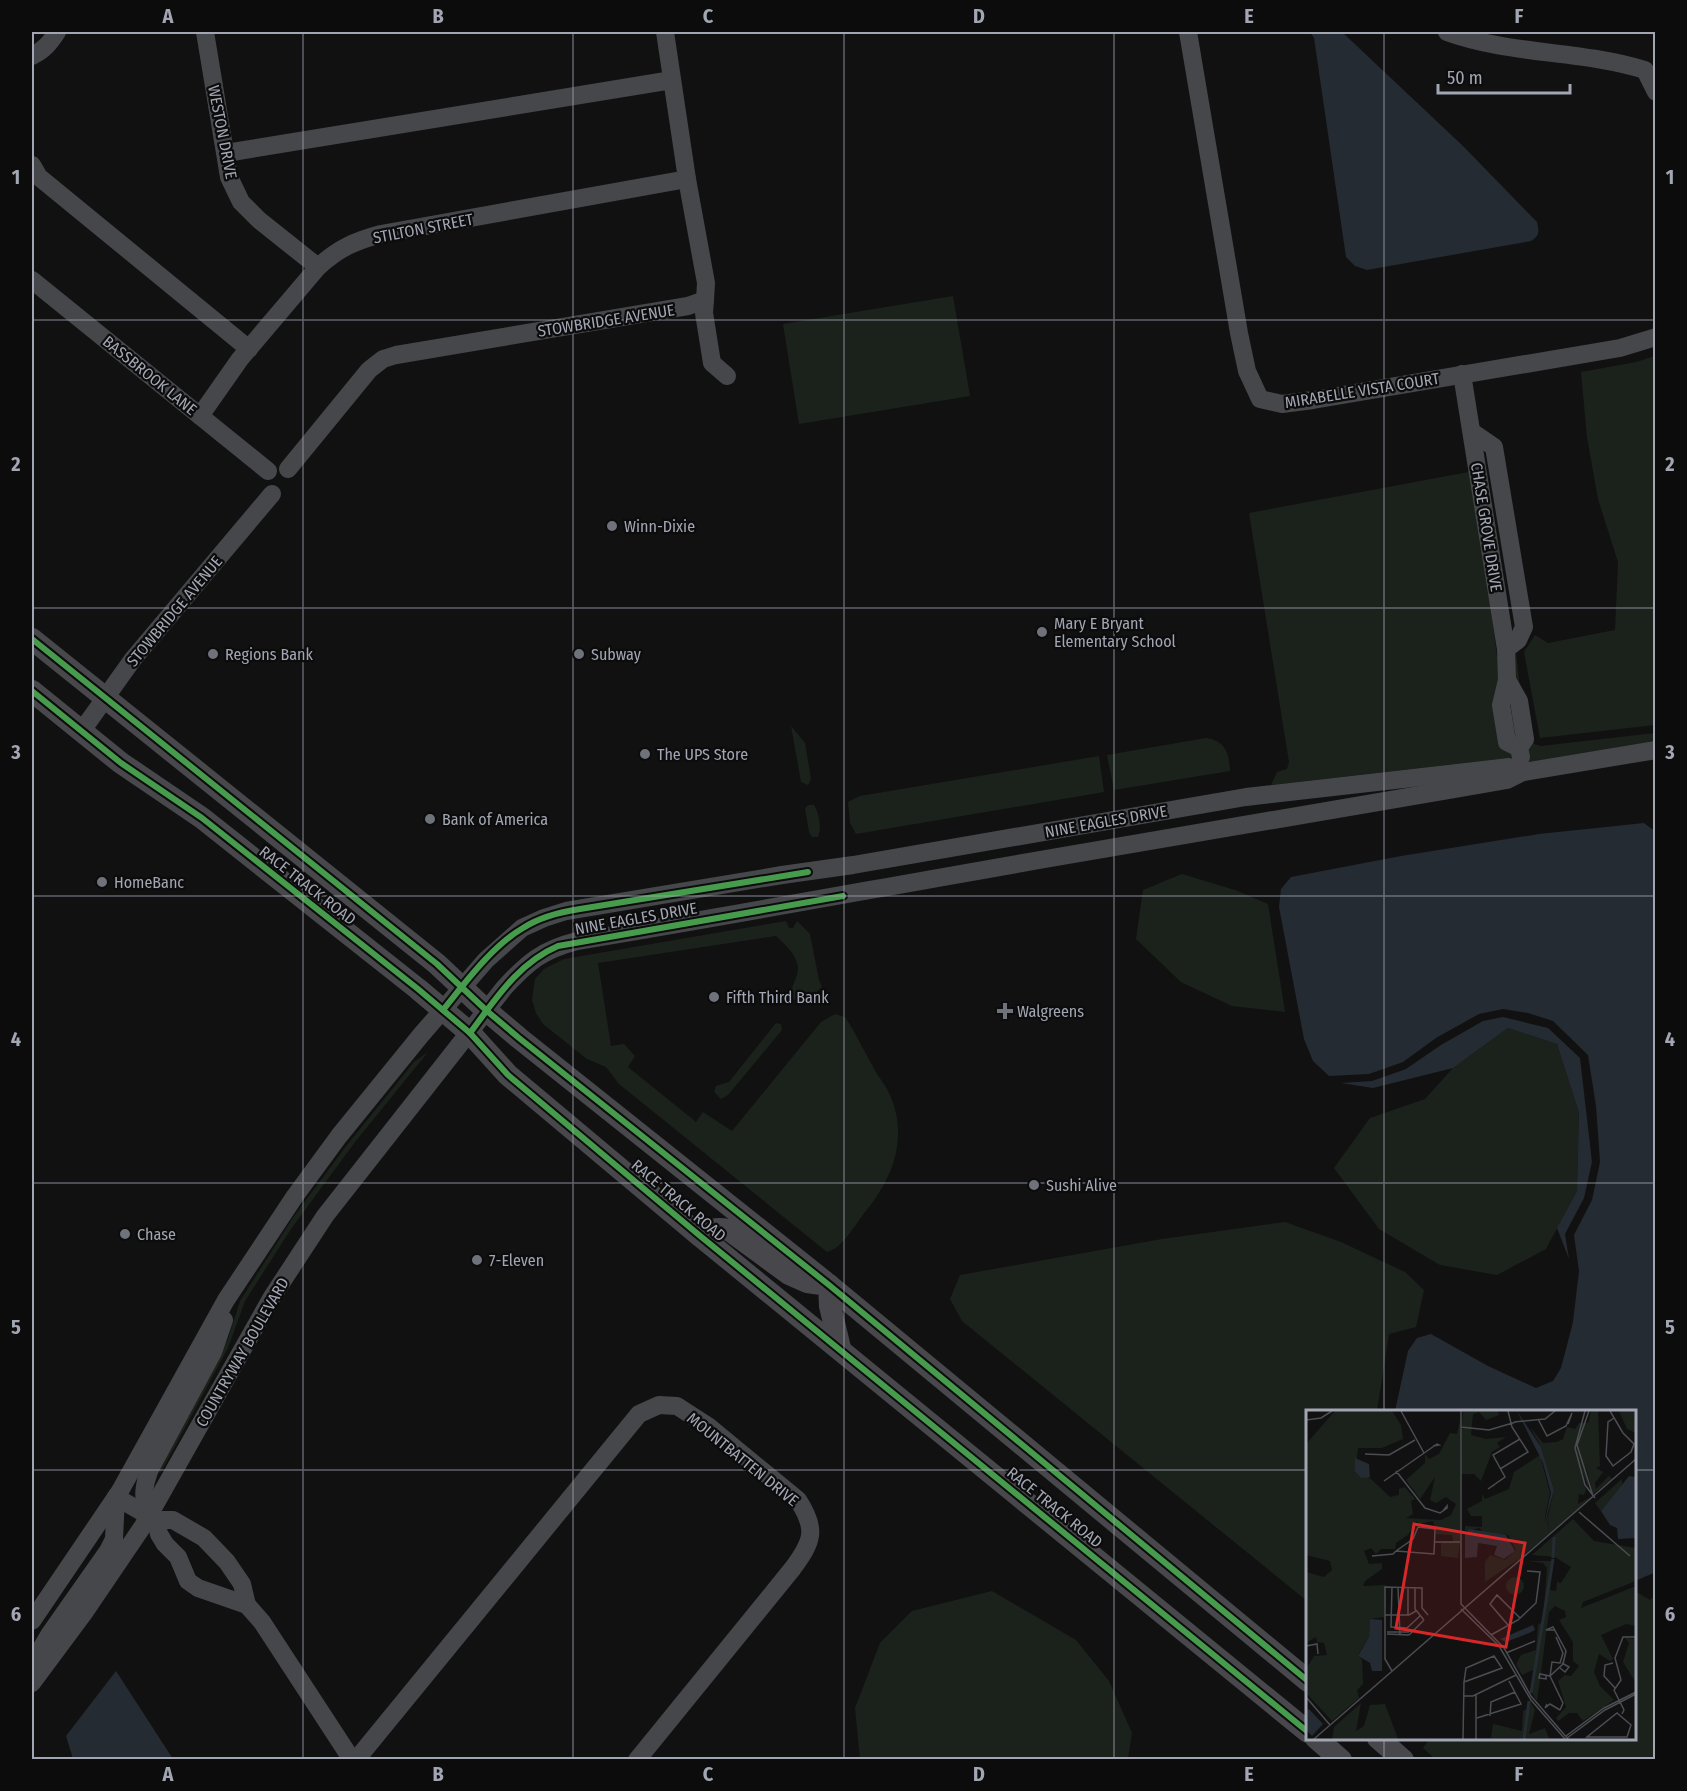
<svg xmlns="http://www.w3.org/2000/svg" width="1687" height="1791" font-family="'Fira Sans Condensed',sans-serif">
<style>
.green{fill:#1b221c}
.water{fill:#252b32}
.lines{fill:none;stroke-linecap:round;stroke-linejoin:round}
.minor{stroke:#46474a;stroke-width:18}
.major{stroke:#48484c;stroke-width:22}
.cycleway-casing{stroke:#0c0c0d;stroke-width:10}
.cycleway{stroke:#469c4c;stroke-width:6}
.grid{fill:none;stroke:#a2a6b3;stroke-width:1.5;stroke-opacity:0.55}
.poi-dot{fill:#6f727b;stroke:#0c0c0d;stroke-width:2}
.labels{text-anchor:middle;stroke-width:4.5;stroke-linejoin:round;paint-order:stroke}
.street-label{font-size:16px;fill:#a2a6b3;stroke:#0c0c0d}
.poi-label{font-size:16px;fill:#a2a6b3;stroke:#0c0c0d;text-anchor:start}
.inset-river{fill:none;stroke:#252b32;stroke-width:3}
.inset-road{fill:none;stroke:#4b4d52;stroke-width:1.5}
.view{fill:#d62828;fill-opacity:0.15;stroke:#d62828;stroke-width:3}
.inset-edge{fill:none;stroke:#a2a6b3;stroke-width:3}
.neatline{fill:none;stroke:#a2a6b3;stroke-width:2}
.grid-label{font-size:20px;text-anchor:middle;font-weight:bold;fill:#a2a6b3}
</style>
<rect width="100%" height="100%" fill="#111112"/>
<!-- green -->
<g class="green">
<polygon points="953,296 970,396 799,424 783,324"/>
<polygon points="1655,356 1655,725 1540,738 1524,652 1535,635 1548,643 1615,630 1618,562 1598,499 1587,437 1581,372 1636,362"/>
<polygon points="1474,471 1497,656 1516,652 1519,681 1534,744 1541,746 1655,733 1655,741 1529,762 1527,759 1508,758 1271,785 1277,772 1287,769 1289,762 1249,513"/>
<polygon points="791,726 805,743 811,779 808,785 801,782"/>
<path d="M 1206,738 C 1226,741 1229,754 1230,771 L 1114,790 L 1107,755 Z"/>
<polygon points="1099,756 1104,792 856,834 850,823 848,802 860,796"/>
<path d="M 809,805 L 814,805 C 819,813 822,828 818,837 L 812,837 L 809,832 L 805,808 Z"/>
<polygon points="1182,874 1235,890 1268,904 1285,1012 1232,1006 1181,982 1136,939 1143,890"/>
<path d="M 786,921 L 789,928 L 793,928 L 797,921 L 810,934 L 819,980 L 822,987 L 806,1002 L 802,1004 C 780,995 799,982 798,967 C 796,953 785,945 776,936 L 598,963 L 611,1046 L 624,1044 L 635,1056 L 628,1067 L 696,1122 L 703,1112 L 732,1131 L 821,1022 L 835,1014 L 845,1017 C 857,1035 866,1055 877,1074 C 881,1080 886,1086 889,1093 C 910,1138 892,1181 862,1216 C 853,1228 842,1248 827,1252 L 619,1084 L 606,1067 L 587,1059 L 543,1024 L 536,1013 L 532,1000 L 535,979 L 544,969 L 564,959 Z"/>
<polygon points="776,1023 781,1024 782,1030 728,1095 721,1099 714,1092 716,1086 729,1082"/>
<polygon points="1508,1028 1557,1044 1579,1113 1577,1191 1546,1249 1497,1275 1440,1265 1379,1229 1334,1168 1370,1118 1425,1099 1453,1068"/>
<polygon points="428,1052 355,1142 291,1229 245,1301 228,1348 161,1472 158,1473 157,1471 228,1339 240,1301 294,1216 347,1145 414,1062"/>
<polygon points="1285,1222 1341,1242 1405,1272 1424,1290 1416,1327 1389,1334 1377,1411 1308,1412 1307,1601 962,1321 950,1299 960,1275 1162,1239"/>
<polygon points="992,1591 1076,1640 1109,1681 1132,1733 1128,1759 860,1759 855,1708 880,1643 912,1611"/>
<polygon points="1635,1591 1650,1600 1655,1596 1655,1759 1436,1760 1423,1748 1430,1738 1634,1738"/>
</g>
<!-- water -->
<g class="water">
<path d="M 1310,32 L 1342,32 L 1463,146 L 1537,222 C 1539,231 1540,236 1531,241 L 1367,270 L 1355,266 L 1346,257 L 1314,38 Z"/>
<polygon points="1644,823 1656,832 1656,1572 1635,1581 1634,1412 1395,1411 1408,1351 1417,1338 1431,1334 1488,1366 1536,1388 1553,1381 1561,1368 1573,1322 1579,1271 1574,1235 1592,1200 1600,1162 1596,1106 1588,1055 1553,1021 1528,1013 1503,1009 1479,1014 1436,1038 1403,1062 1369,1074 1329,1076 1313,1061 1304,1039 1279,907 1281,889 1291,877 1401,856 1539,834"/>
<polygon points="1503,1017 1548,1028 1580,1058 1592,1162 1584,1198 1565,1234 1569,1259 1557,1228 1577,1191 1579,1113 1557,1044 1508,1028 1453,1068 1373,1088 1341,1083 1372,1081 1406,1069 1441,1045 1483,1021"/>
<polygon points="116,1671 173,1759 73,1759 66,1736"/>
</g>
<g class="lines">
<!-- minor -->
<g class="minor">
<polyline points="205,32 229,177 241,202 259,220 318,267"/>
<polyline points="1188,32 1239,333 1247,371 1260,399 1282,404 1313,400 1620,348 1656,337"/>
<path d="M 1447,32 C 1510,55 1581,50 1645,70 L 1656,92"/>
<path d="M 32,56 C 44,50 50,43 57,32"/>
<polyline points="226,153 672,80"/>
<polyline points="32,165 39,177 249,349"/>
<polyline points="32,280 268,471"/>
<polyline points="705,300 704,313 712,363 727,376"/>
<polyline points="1462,374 1506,649 1507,680 1501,705 1507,742 1519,748"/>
<path d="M 200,416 L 240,359 L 318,267 C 339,248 355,241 381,234 L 687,179"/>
<polyline points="1472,432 1494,447 1524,627 1518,640 1506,649"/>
<polyline points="288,469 369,370 383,359 396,355 688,306 705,300 706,283 687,179 665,32"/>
<polyline points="1507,680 1519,701 1525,739 1519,748 1521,757"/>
<polyline points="81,732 133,659 272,494"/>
<polyline points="116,1497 156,1520 173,1520 204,1538 227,1562 242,1584 247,1605"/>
<path d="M 149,1516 C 142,1498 143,1487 150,1469 L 213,1352 L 224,1320"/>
<polyline points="156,1520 159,1534 165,1544 178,1557 188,1581 198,1588 247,1605 262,1622 352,1760"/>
<polyline points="32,1621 120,1491 226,1300 295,1196 339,1136 421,1035 486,960 522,928 544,918 566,911 782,875 853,865 1246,797 1509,767 1523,772"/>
<polyline points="32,1664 49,1635 108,1551 114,1539 116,1497"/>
<path d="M 32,1683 L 84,1613 L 143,1526 L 272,1297 L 325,1216 L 504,988 C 528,962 542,950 577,941 C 747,913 916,881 1086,852 C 1227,827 1367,804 1507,780 L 1523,772 L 1656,750"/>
<path d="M 356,1760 L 639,1414 L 659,1405 L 677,1406 L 708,1426 L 798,1500 C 817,1529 813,1541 793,1568 L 637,1760"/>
</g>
<!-- major -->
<g class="major">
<polyline points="32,639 437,964 487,1011 519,1038 829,1285 1308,1681"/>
<polyline points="32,691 121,763 202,818 418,989 470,1033 508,1075 699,1235 1308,1732"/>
<path d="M 699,1235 C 710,1229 717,1228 729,1230 L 789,1274 L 807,1282 L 829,1285 L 830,1306 L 840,1348"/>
<polyline points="1316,1738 1341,1760"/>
<polyline points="1378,1738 1403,1760"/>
</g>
<!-- cycleway casing -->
<g class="cycleway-casing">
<g id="cycleway">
<polyline points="32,639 437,964 487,1011 519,1038 829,1285 1308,1681"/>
<polyline points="32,691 121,763 202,818 418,989 470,1033 508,1075 699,1235 1308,1732"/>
<path d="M 443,1010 C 465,983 492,946 523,928 C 540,917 560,912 580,909 L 808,872"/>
<path d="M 470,1033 C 495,1000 518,963 558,946 L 843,896"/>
</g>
</g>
<!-- cycleway -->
<use href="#cycleway" class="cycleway"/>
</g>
<!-- grid -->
<path class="grid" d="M 303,32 L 303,1760M 573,32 L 573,1760M 844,32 L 844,1760M 1114,32 L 1114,1760M 1384,32 L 1384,1412M 32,320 L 1656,320M 32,608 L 1656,608M 32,896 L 1656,896M 32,1183 L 1656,1183M 32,1470 L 1308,1470M 1634,1470 L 1656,1470M 1384,1738 L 1384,1760"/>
<!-- markers -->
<g class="poi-dot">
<circle cx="612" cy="526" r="6"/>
<circle cx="1042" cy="632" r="6"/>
<circle cx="213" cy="654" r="6"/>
<circle cx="579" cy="654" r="6"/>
<circle cx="645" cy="754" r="6"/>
<circle cx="430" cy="819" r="6"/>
<circle cx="102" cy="882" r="6"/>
<circle cx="714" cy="997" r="6"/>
<path d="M1002 1002h6v6h6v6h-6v6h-6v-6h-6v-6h6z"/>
<circle cx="1034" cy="1185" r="6"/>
<circle cx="125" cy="1234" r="6"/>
<circle cx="477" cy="1260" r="6"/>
</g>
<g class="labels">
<!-- street labels -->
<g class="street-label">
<text transform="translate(223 132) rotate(79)" y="6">WESTON DRIVE</text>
<text transform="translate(423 228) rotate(-11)" y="6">STILTON STREET</text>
<text transform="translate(606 320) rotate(-9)" y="6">STOWBRIDGE AVENUE</text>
<text transform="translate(150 375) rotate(39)" y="6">BASSBROOK LANE</text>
<text transform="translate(1362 390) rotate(-9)" y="6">MIRABELLE VISTA COURT</text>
<text transform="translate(1487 527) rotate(81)" y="6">CHASE GROVE DRIVE</text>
<text transform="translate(174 611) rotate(-50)" y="6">STOWBRIDGE AVENUE</text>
<text transform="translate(1106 821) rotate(-10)" y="6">NINE EAGLES DRIVE</text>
<text transform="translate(308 885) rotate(38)" y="6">RACE TRACK ROAD</text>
<text transform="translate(636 918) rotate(-10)" y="6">NINE EAGLES DRIVE</text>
<text transform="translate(679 1200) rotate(40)" y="6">RACE TRACK ROAD</text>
<text transform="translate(242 1352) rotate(-60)" y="6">COUNTRYWAY BOULEVARD</text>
<text transform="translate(743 1459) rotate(39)" y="6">MOUNTBATTEN DRIVE</text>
<text transform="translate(1055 1507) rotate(39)" y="6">RACE TRACK ROAD</text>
</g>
<!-- poi labels -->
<g class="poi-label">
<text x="624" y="532">Winn-Dixie</text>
<text x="1054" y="629">Mary E Bryant<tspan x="1054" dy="18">Elementary School</tspan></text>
<text x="225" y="660">Regions Bank</text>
<text x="591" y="660">Subway</text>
<text x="657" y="760">The UPS Store</text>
<text x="442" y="825">Bank of America</text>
<text x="114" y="888">HomeBanc</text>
<text x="726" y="1003">Fifth Third Bank</text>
<text x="1017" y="1017">Walgreens</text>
<text x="1046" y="1191">Sushi Alive</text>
<text x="137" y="1240">Chase</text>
<text x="489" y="1266">7-Eleven</text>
</g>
</g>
<!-- overview -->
<g transform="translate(1306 1410)">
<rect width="330" height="330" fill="#111112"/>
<path d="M 29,1 L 86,1 L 95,15 L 97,29 L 76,38 L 52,38 L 50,55 L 84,87 L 93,85 L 93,79 L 99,77 L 109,89 L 105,91 L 107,104 L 100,108 L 135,110 L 145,105 L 150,94 L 140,87 L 130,93 L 124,90 L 129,67 L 114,89 L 100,70 L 119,53 L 119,44 L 123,49 L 133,44 L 144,23 L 151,24 L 155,6 L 154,132 L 152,148 L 135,146 L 135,132 L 147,131 L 146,125 L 130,124 L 127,111 L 114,114 L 110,111 L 102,125 L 90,133 L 89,139 L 75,139 L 70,144 L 65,138 L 58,141 L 63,154 L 76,153 L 76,159 L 59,171 L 57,176 L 80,175 L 78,207 L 64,209 L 63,227 L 52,245 L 56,250 L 57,274 L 51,280 L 53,288 L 26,311 L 0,283 L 0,259 L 8,246 L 21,245 L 18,233 L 11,232 L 10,227 L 0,233 L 0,162 L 18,167 L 26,160 L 24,151 L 0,145 L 0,34 ZM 157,1 L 192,1 L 193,5 L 180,10 L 173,2 L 167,4 L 165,25 L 180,29 L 200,27 L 191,33 L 194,37 L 186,42 L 175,71 L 168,64 L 155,64 L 156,19 L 160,17 L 156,16 ZM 292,1 L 294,56 L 290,58 L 297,62 L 289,73 L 290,79 L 303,66 L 306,69 L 287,84 L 279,53 L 283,80 L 274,55 L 280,80 L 278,85 L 273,84 L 272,94 L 285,87 L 213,149 L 179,172 L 179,152 L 184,145 L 199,150 L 210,140 L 202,125 L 176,123 L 174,118 L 159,121 L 159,116 L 176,117 L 176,106 L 165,106 L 161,99 L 176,91 L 176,84 L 179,89 L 203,79 L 208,62 L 234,45 L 244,83 L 239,106 L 243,120 L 242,106 L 248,80 L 235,37 L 224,17 L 237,33 L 251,32 L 257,29 L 261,17 L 269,19 L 273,13 L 282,13 L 285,2 ZM 313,1 L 329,1 L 330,23 L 321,19 ZM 316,69 L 316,75 L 295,101 L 289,93 ZM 267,109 L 288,131 L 330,138 L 330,171 L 277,192 L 275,198 L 330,176 L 330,216 L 320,214 L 295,225 L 307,249 L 304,251 L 293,244 L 288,262 L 294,276 L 308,290 L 277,311 L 271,303 L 263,303 L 252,311 L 250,308 L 260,297 L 252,271 L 259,265 L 265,266 L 273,256 L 267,251 L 267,232 L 253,210 L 260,207 L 259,201 L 249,196 L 243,202 L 231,291 L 225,281 L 227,260 L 216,265 L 210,254 L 215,245 L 230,240 L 232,215 L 237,211 L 241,158 L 237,153 L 222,151 L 248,151 L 244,180 L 250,181 L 251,172 L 255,173 L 265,157 L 249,147 L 226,145 ZM200 176a9 9 0 1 1 18 0a9 9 0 1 1-18 0ZM 319,228 L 330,229 L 330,273 L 317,252 L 323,233 ZM 224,291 L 229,300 L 223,324 L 239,318 L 243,328 L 185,328 L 187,314 L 216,321 L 217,301 L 224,297 ZM 55,293 L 50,321 L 58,316 L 64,295 L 79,294 L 92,329 L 26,329 L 28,317 Z" fill="#1b221c"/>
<path d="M 211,1 L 235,37 L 248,80 L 241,105 L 243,120 L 240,106 L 245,83 L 237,53 ZM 49,48 L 63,54 L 64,67 L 55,68 L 49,61 ZM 323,66 L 330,67 L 330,128 L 312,129 L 311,118 L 304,115 L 295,101 ZM 163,119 L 200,125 L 209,141 L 198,149 L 188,145 L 191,136 L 172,133 L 171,147 L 159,148 L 159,125 ZM 64,209 L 76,210 L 76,261 L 66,261 L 64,253 L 52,246 L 63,227 ZM 227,215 L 229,220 L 223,223 L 200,232 L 194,229 ZM 3,299 L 17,314 L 6,326 L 0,320 L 0,300 Z" fill="#252b32"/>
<path class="inset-river" d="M 247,148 L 248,127M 225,283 L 247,149M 218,329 L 223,291"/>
<path class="inset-road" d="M 95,1 L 118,43M 155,1 L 155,194 L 198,238 L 225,286 L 262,329M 279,1 L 269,38 L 279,75 L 289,88M 283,1 L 271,35 L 287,86M 304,1 L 317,23 L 328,34 L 325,42 L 307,56 L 300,46 L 302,12 L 308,8M 232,9 L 241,26 L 260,16 L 266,3 L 262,14M 0,10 L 15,8 L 26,1M 208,12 L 239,9 L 249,1M 155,17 L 183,20 L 210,12M 59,44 L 83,45 L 109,30M 194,59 L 222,42 L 206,17 L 202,1M 90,61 L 119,98 L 134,103 L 141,98 L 141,96 L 137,101M 78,71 L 131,34 L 133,35 L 127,36M 188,75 L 182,79 L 199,67 L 187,45 L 214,29M 273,102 L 324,146M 129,132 L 154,132M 66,146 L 87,144 L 90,141 L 107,129 L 112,117 L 129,119 L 128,144 L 90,141M 86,177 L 85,217 L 101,218 L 114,206M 92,177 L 94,225M 109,177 L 109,199 L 118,210M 155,199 L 193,236 L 225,290 L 259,329M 79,205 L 103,205 L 110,201M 102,205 L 102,177M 202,215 L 184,194 L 191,185 L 214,208M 248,220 L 240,220 L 247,217 L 260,241 L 257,254 L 244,266 L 257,293 L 254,300M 81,222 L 103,222M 81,224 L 103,225M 103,225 L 118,210M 185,225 L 212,210 L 230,193 L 234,162 L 221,161M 0,236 L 11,234 L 12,244M 200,243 L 229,231M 188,246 L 196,258 L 158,272 L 160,258 ZM 307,253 L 299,255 L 298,266 L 309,278M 254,258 L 259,262 L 263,257 L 256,253M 86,261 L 79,249 L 79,177 L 116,178 L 116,198 L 122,205M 240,265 L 240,269 L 233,268 L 234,264 L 244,266 L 246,252 L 254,253 L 257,243 L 250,227M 170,284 L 170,329M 157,286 L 167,286 L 210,265M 0,287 L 24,315M 241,294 L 239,298 L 244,294 L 254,300M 311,303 L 325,315 L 321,327 L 281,327 ZM 316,304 L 318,300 L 308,280 L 315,270 L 309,248 L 317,227 L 330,227M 184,306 L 185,292 L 209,282M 171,308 L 215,294 L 203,271M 260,326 L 298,298 L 330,282M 261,328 L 299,300 L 330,284M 8,329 L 330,49M 157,329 L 158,272"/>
<path class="view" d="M 108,114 L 219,133 L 200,237 L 90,218 Z"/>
<rect width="330" height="330" class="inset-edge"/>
</g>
<!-- border -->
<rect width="1687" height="1791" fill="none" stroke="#0c0c0d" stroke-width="66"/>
<!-- scale -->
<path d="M1438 84v9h132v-9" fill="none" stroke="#a2a6b3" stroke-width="3"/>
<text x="1447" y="84" font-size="18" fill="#a2a6b3" stroke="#0c0c0d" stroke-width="4.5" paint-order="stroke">50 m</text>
<rect x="33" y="33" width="1621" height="1725" class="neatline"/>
<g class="grid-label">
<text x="168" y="23">A</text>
<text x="438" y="23">B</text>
<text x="708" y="23">C</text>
<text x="979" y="23">D</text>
<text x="1249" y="23">E</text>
<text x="1519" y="23">F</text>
<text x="16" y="184">1</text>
<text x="1670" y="184">1</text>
<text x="16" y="471">2</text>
<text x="1670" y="471">2</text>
<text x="16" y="759">3</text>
<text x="1670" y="759">3</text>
<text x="16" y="1046">4</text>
<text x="1670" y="1046">4</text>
<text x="16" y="1334">5</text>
<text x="1670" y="1334">5</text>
<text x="16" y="1621">6</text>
<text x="1670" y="1621">6</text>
<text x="168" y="1781">A</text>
<text x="438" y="1781">B</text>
<text x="708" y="1781">C</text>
<text x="979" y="1781">D</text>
<text x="1249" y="1781">E</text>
<text x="1519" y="1781">F</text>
</g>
</svg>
